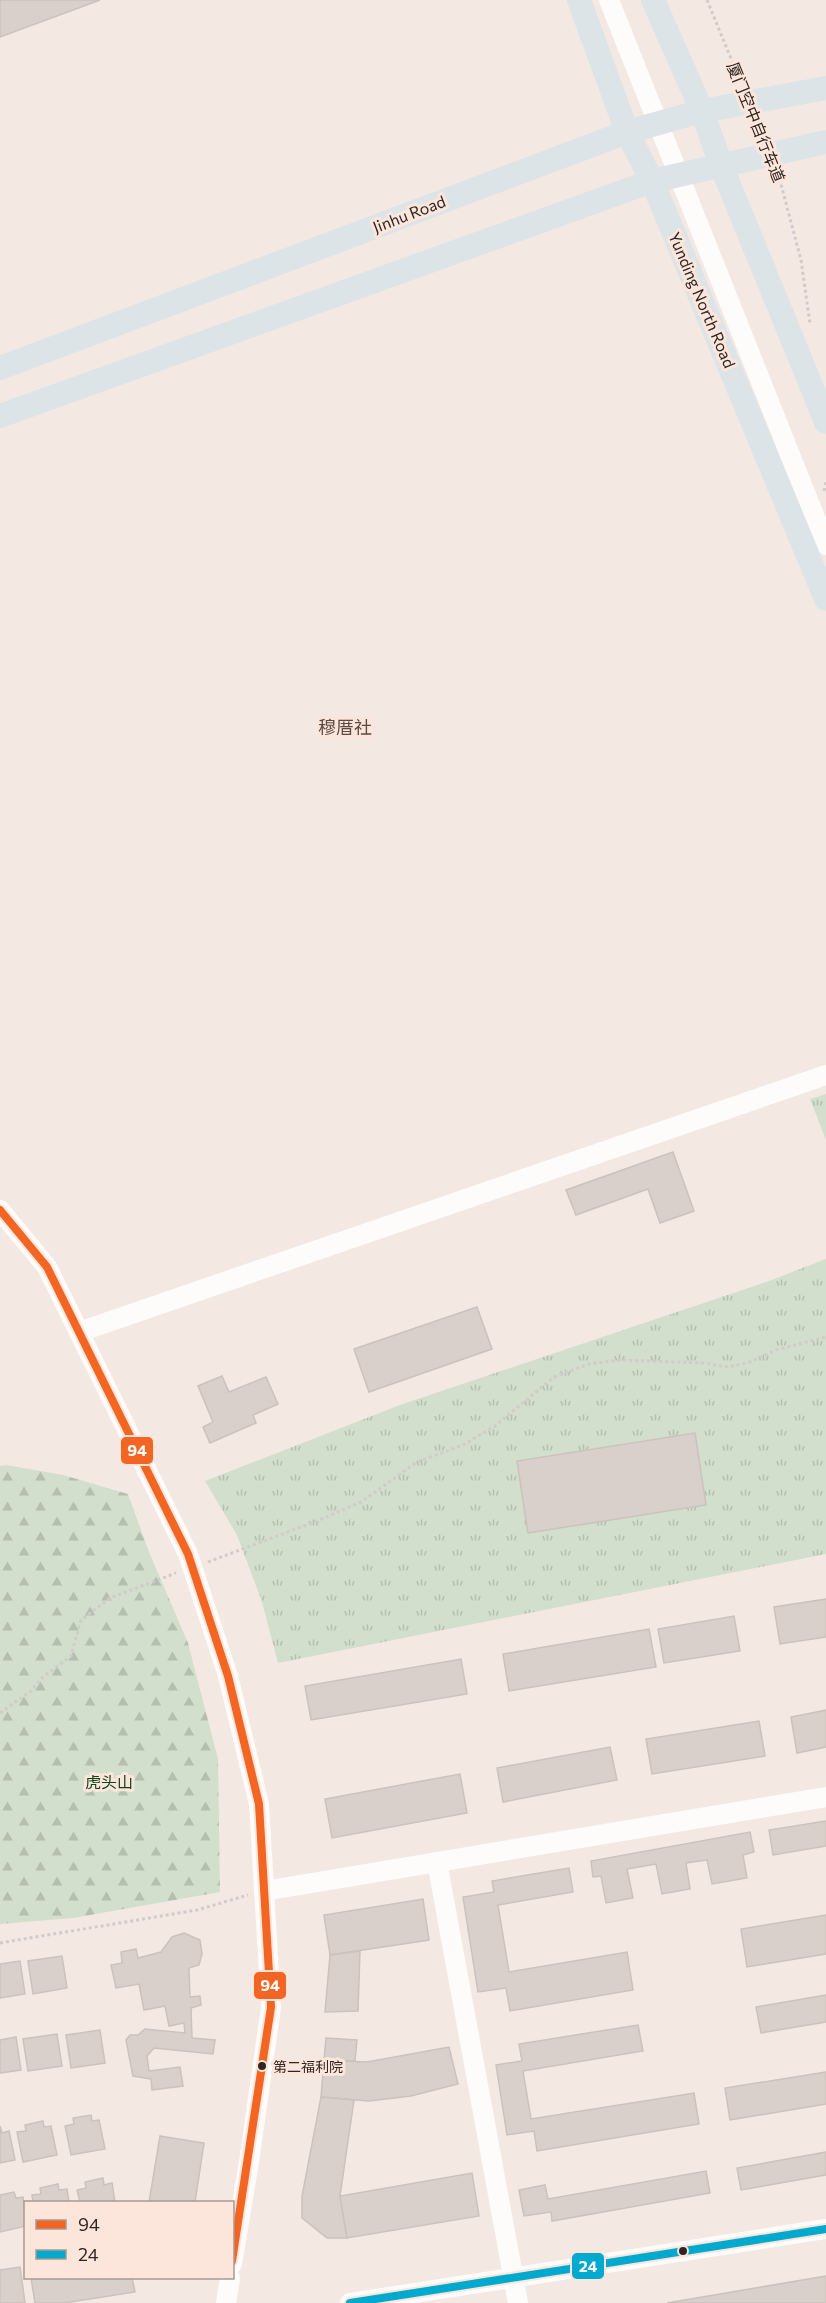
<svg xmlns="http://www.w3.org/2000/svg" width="826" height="2303" font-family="Commissioner,'Noto Sans SC',sans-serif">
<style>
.forest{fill:url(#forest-firs)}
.park{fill:url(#park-tufts)}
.building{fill:#d9d0cb;stroke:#cbc2bc;stroke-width:1.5}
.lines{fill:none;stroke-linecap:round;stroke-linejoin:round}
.path{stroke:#d1cbca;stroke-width:3;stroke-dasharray:3 3;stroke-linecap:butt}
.minor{stroke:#fdfcfb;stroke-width:20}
.major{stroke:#dde4e7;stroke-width:24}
.bus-1-casing{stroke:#fce5db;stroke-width:12}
.bus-2-casing{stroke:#fce5db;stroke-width:12}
.bus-1{stroke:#f26522;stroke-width:8}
.bus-2{stroke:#00a9ce;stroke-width:8}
.bus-dot{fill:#2e2622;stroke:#fce5db;stroke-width:2}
.labels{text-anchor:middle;stroke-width:6;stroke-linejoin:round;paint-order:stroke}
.bus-label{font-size:14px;fill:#2e2622;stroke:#fce5db;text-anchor:start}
.street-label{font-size:16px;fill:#2e2622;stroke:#fce5db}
.park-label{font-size:16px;fill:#0d451e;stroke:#fce5db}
.neighbourhood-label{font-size:18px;fill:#5d4a42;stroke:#fce5db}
.line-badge{stroke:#fce5db;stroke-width:2}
.badge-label{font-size:16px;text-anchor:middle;font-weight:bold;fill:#fff}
</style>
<defs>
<pattern id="forest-firs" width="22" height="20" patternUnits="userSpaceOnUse" patternTransform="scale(1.5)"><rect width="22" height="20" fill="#d2dfcc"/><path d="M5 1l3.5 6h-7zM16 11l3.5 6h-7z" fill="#b5bfaf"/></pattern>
<pattern id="park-tufts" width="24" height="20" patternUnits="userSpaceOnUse" patternTransform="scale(1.5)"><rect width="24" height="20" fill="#d2dfcc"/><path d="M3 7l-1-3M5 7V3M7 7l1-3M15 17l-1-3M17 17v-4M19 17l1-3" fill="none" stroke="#b5bfaf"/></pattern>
</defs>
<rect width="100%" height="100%" fill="#f4e8e3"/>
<!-- forest -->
<polygon class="forest" points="6,1465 63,1475 128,1494 149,1552 188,1643 218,1759 220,1892 73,1918 0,1924 0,1466"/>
<!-- park -->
<g class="park">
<polygon points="826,1094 826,1140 810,1099"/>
<polygon points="826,1259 826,1554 278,1663 262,1602 237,1535 205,1481 400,1405 769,1281"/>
</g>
<!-- building -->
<g class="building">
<polygon points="0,0 100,0 0,37"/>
<polygon points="673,1152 694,1211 660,1223 648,1189 576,1215 566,1190"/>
<polygon points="477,1307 492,1349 369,1392 354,1349"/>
<polygon points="222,1376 229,1392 266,1377 278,1404 253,1415 256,1423 210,1443 203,1427 213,1422 198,1386"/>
<polygon points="695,1433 706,1505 528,1533 517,1461"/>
<polygon points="826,1599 826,1637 780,1644 774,1607"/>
<polygon points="734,1616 740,1651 664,1663 658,1629"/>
<polygon points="649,1629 656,1667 509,1691 503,1654"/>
<polygon points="461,1659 467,1694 311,1720 305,1686"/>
<polygon points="826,1710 826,1747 797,1753 791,1717"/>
<polygon points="759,1721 765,1756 652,1774 646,1739"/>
<polygon points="610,1747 617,1780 503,1802 497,1768"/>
<polygon points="460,1774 467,1813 332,1838 325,1799"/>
<polygon points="826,1821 826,1846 773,1855 769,1830"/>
<polygon points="750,1832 754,1852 743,1855 747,1878 712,1884 707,1860 686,1863 690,1889 662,1894 656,1864 627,1869 633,1898 606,1903 601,1876 593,1877 591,1861"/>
<polygon points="569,1868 573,1892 498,1905 509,1972 627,1952 633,1990 510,2011 506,1988 478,1992 463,1897 494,1892 492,1881"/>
<polygon points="423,1899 429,1940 330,1955 324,1915"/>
<polygon points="826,1915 826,1954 747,1967 741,1929"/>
<polygon points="184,1933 200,1940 202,1954 199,1965 189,1968 190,1997 200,1996 201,2005 191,2008 192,2038 215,2040 213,2054 154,2048 147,2056 149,2071 180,2067 183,2086 152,2090 151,2079 133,2076 126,2040 130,2035 138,2035 145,2029 185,2033 184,2023 169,2026 165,2006 144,2010 139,1984 116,1988 111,1965 122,1963 121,1952 136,1949 138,1958 161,1952 172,1937"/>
<polygon points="360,1951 358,2011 325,2012 330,1955"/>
<polygon points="62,1956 67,1988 33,1994 28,1961"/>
<polygon points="20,1961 25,1994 0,1998 0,1964"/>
<polygon points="826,1995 826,2022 761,2033 756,2007"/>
<polygon points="638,2025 643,2051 523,2071 531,2119 694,2093 699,2124 537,2151 534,2131 507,2135 496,2065 522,2061 519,2044"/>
<polygon points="100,2030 105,2063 71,2068 66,2035"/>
<polygon points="57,2034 62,2066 28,2071 23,2039"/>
<polygon points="16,2037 21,2070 0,2073 0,2040"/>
<polygon points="326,2038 357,2040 355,2061 324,2060"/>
<polygon points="449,2047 458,2084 411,2096 369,2101 321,2097 324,2060 367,2062"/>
<polygon points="826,2072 826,2104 730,2120 725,2088"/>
<polygon points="321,2097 354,2100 340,2196 347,2238 327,2238 302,2218 302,2196"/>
<polygon points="91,2115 92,2121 99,2120 105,2149 71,2155 65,2126 74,2124 73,2118"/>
<polygon points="43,2121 44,2127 51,2126 57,2155 23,2162 17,2132 26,2131 25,2125"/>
<polygon points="0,2126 2,2133 9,2131 15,2160 0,2163"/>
<polygon points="160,2136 204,2143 195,2202 149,2202"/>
<polygon points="826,2152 826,2175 741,2190 737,2168"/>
<polygon points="706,2171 710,2193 552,2221 551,2212 524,2216 519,2190 545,2185 548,2199"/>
<polygon points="472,2173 479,2216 347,2238 340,2196"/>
<polygon points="103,2178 104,2185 112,2183 115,2202 80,2202 77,2190 86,2188 85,2182"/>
<polygon points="58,2184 59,2190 67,2189 69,2202 33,2202 32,2195 41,2194 40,2188"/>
<polygon points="14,2192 16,2198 23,2197 26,2226 0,2232 0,2195"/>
<polygon points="20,2267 25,2303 0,2303 0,2270"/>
<polygon points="826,2276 826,2303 667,2303"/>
<polygon points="31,2278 132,2278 135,2292 64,2303 35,2303"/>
</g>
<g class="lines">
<!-- path -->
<g class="path">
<polyline points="707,0 741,83"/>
<polyline points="757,120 763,136"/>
<polyline points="778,173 801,260 810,324"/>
<polyline points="824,491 826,482"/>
<polyline points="208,1562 317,1521 361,1502 417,1462 463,1445 495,1426 554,1377 589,1364 620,1360 704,1363 728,1367 750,1362 776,1350 826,1337"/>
<polyline points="0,1713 31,1691 43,1677 71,1656 81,1620 110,1598 176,1573"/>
<polyline points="0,1943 197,1910 248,1895"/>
</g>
<!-- minor -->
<g class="minor">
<polyline points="609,0 826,545"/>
<polyline points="0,1210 47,1267 188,1554 228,1676 259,1804 271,2007 249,2162 232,2264"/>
<polyline points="79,1332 826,1075"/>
<polyline points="437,1862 518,2303"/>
<polyline points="264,1891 826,1797"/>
<polyline points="226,2303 230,2278"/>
<polyline points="350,2303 826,2229"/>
</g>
<!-- major -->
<g class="major">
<polyline points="579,0 627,132 652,181 826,599"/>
<polyline points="653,0 702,111 721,165 826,422"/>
<polyline points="0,368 627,132 702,111 826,88"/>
<polyline points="0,416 652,181 826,142"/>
</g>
<!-- bus-1 casing -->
<g class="bus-1-casing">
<polyline id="bus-1" points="0,1210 47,1267 188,1554 228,1676 259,1804 271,2007 232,2261"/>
</g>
<!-- bus-2 casing -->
<g class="bus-2-casing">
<polyline id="bus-2" points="350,2303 826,2229"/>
</g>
<!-- bus-1 -->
<use href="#bus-1" class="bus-1"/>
<!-- bus-2 -->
<use href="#bus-2" class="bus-2"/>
</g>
<!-- markers -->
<g class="bus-dot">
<circle cx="262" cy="2066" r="5"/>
<circle cx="683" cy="2251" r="5"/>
</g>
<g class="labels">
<!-- bus labels -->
<g class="bus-label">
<text x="273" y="2072">第二福利院</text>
</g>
<!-- street labels -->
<g class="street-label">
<text transform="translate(756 122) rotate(68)" y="6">厦门空中自行车道</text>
<text transform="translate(409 214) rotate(-21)" y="6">Jinhu Road</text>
<text transform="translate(702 300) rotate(67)" y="6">Yunding North Road</text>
</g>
<!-- park labels -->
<g class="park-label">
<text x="109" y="1788">虎头山</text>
</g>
<!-- neighbourhood labels -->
<g class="neighbourhood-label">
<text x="345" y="734">穆厝社</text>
</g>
</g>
<g class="line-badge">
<rect x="120" y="1436" width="34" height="29" rx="6" fill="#f26522"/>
<rect x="253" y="1971" width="34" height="29" rx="6" fill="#f26522"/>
<rect x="571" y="2252" width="34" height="28" rx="6" fill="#00a9ce"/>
</g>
<g class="badge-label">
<text x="137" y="1456">94</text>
<text x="270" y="1991">94</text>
<text x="588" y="2272">24</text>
</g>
<!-- legend -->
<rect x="24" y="2201" width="210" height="78" fill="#fce5db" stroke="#aa9991" stroke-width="1.5"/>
<rect x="36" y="2220" width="30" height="9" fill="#f26522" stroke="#aa9991" stroke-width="1.5"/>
<text x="78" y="2231" font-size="18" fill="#2e2622">94</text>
<rect x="36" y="2250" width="30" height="9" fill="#00a9ce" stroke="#aa9991" stroke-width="1.5"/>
<text x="78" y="2261" font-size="18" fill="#2e2622">24</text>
</svg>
